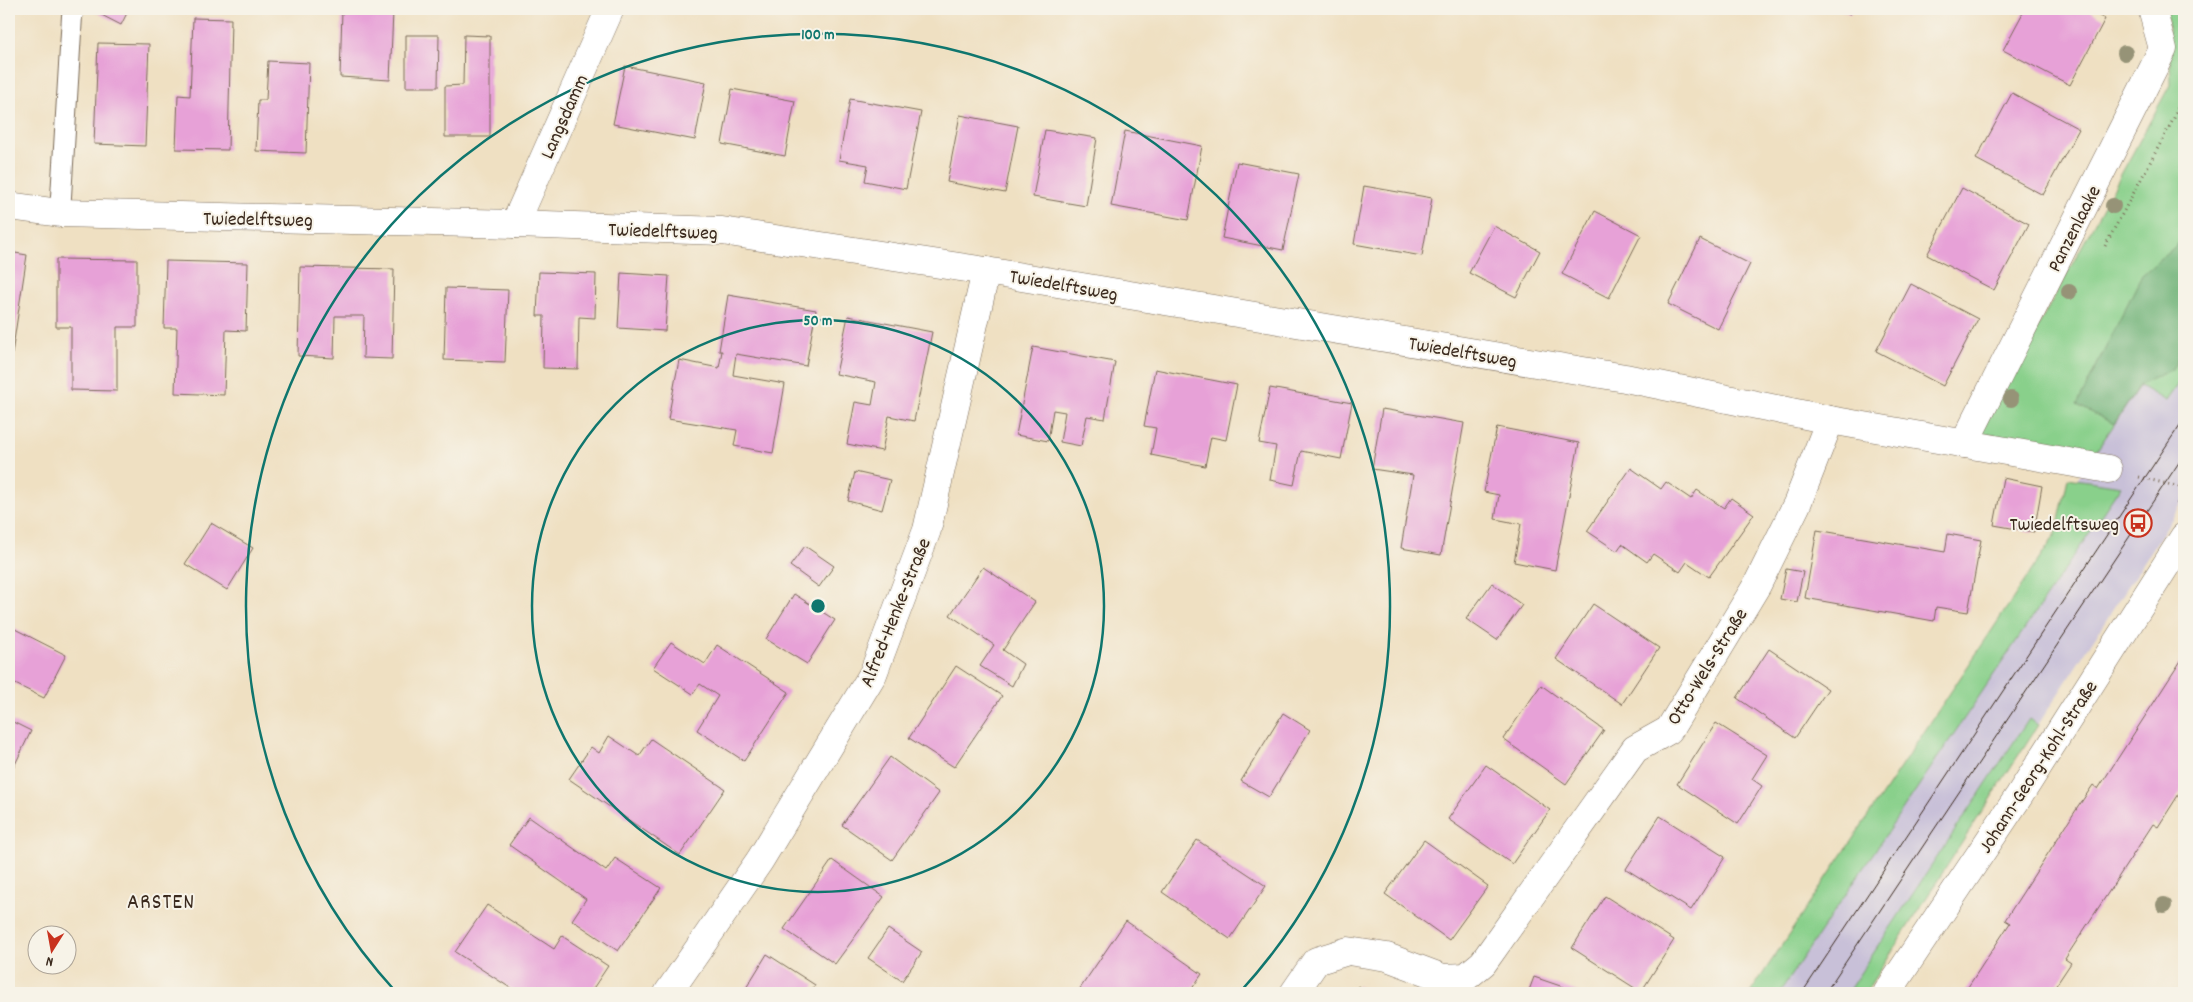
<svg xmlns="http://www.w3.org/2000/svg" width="2193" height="1002" font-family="Dekko,sans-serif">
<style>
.industrial{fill:#c8c0d8}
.green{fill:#89d08b;stroke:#627d54}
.forest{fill:#6eb277;stroke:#546e4a}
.building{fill:#e7a1d7}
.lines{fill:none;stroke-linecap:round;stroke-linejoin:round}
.service-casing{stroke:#7a6a57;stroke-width:22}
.minor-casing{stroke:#7a6a57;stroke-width:29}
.path{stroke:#7a6a57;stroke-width:3;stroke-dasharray:1 4;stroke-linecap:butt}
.service{stroke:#fff;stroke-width:20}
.minor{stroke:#fff;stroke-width:28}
.tram{stroke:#3b2a1e;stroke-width:1}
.tree{fill:#969377}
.ring{fill:none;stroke:#0f766e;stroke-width:2.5}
.labels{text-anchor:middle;stroke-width:4;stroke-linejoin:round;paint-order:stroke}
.street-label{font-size:20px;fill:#3b2a1e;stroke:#f7f3e8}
.poi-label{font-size:20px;fill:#3b2a1e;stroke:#f7f3e8;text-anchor:end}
.quarter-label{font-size:22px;letter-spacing:1px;fill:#3b2a1e;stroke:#f7f3e8}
.centre{fill:#0f766e;stroke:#f7f3e8;stroke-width:2.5}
.ring-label{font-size:15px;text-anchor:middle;font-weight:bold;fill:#0f766e;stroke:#f7f3e8;stroke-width:4;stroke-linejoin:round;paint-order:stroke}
</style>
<rect width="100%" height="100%" fill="#f7f3e8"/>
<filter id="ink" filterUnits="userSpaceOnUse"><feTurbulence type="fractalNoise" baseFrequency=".02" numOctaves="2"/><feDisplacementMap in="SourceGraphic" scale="10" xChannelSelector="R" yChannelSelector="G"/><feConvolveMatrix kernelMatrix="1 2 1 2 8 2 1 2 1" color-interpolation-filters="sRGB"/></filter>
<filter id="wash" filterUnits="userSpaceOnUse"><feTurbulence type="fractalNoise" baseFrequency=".0096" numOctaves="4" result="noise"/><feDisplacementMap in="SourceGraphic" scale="20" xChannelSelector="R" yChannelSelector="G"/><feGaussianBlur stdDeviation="1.12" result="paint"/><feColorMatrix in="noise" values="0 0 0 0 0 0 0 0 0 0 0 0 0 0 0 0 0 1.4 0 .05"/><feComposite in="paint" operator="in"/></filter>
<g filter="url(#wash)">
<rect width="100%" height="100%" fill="#efe0c2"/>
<!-- industrial -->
<polygon class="industrial" points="2184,375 2184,500 2038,725 2029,720 1847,993 1779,993 2120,487 2077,480 2140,385 2166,401"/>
<!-- green -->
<g class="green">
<polygon points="2167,9 2184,9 2184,375 2166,401 2140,386 2095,453 1980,433 2171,83"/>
<polygon points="2068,478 2121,486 1779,993 1750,993 2056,534"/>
<polygon points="2029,719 2038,725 1865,993 1847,993"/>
</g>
<!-- forest -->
<polygon class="forest" points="2179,243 2184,246 2184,349 2172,369 2140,385 2114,424 2077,405 2142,275"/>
<g id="blocks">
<!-- building -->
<g class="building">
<polygon points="90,9 129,9 121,25"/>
<polygon points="1840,9 1853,9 1850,14"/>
<polygon points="2025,9 2086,9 2105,19 2070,85 2003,50"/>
<polygon points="342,10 393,12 390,80 340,77"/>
<polygon points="193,18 231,19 228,150 176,149 178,95 190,96"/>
<polygon points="406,35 439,35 438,87 406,87"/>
<polygon points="464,35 490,36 490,137 445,137 445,86 463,85"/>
<polygon points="98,43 149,44 145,146 94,144"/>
<polygon points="268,61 309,63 306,153 256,151 258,100 266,100"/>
<polygon points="625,66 706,82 695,140 613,124"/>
<polygon points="9,76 14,78 9,94"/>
<polygon points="732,89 795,101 785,156 722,144"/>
<polygon points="2012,93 2079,129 2043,195 1976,159"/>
<polygon points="850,99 921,112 906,189 865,181 868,165 839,160"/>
<polygon points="960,115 1018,126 1005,193 947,182"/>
<polygon points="1045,130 1097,138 1086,206 1033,197"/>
<polygon points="1125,131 1202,146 1188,220 1111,206"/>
<polygon points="1237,162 1299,174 1283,250 1222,238"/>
<polygon points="1364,186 1432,198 1422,256 1354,244"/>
<polygon points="1962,188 2029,224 1994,290 1927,255"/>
<polygon points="1595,211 1641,235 1609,298 1562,274"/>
<polygon points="1494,226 1540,251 1516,297 1469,273"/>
<polygon points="1700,239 1750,264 1718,329 1668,304"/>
<polygon points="9,252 27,255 12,354 9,353"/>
<polygon points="56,259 137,260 137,327 117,327 117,391 71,390 71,327 56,327"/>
<polygon points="166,261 248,263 246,331 226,330 224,395 175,393 177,328 164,328"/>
<polygon points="300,267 394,269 392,359 363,358 364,316 335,316 334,358 298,356"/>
<polygon points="539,272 596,274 595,318 579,317 578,369 543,368 544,316 537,316"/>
<polygon points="621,273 669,276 665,331 618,328"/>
<polygon points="1911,284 1978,319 1943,386 1876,351"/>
<polygon points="446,288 508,290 505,362 444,360"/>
<polygon points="728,295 816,310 806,366 736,354 733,375 785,384 773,453 734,446 737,430 668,419 679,360 719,368 722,351 719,351"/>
<polygon points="848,316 932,332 914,421 889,416 882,451 847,444 855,402 872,405 876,382 836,374"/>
<polygon points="1033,347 1115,362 1105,419 1087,416 1081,446 1060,442 1065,412 1053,410 1048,441 1016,435"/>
<polygon points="1155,369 1237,385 1226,440 1211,437 1205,466 1151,455 1156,428 1144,426"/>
<polygon points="1270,388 1352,403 1341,459 1301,451 1294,485 1270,480 1276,446 1259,443"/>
<polygon points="1382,409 1464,423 1441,555 1401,548 1413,475 1372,469"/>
<polygon points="1497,427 1579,443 1555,570 1514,562 1521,524 1495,519 1499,495 1484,492"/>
<polygon points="1631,468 1661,489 1666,482 1691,499 1697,490 1724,508 1731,498 1754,514 1709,577 1687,562 1680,572 1653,554 1647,562 1622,544 1617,551 1587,531"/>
<polygon points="855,472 890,480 882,510 848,501"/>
<polygon points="2003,478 2042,486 2034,532 1994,525"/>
<polygon points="211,523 253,548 227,590 185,564"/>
<polygon points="1817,530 1945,552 1948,534 1981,540 1968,612 1936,607 1934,621 1805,598"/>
<polygon points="805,546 834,566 819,587 790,566"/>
<polygon points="983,567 1035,602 1003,650 1023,664 1012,686 980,666 994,645 950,615"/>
<polygon points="1786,569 1803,572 1797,602 1780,599"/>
<polygon points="1492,583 1522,605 1497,640 1466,619"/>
<polygon points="794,594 835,620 807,664 766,639"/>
<polygon points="1593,604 1659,648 1622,704 1556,659"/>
<polygon points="9,626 66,655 44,698 9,681"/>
<polygon points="671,642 705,664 717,645 789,692 744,761 697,730 718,696 700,684 693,694 653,668"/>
<polygon points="1769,649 1828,689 1795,738 1737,698"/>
<polygon points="2184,656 2184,786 2158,827 2153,824 2065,959 2071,963 2051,993 1964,993 2010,923 2005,920 2078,807 2093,785 2098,789"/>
<polygon points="956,666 1002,696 954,767 909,738"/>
<polygon points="1541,685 1604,730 1566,784 1503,739"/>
<polygon points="1283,713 1310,730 1269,797 1241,781"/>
<polygon points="9,720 31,731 9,777"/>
<polygon points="1716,723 1767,755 1752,779 1762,786 1738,824 1677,784"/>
<polygon points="609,736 639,756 651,739 725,789 680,855 569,779 591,747 599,753"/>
<polygon points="890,757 939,793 892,860 842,825"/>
<polygon points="1486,765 1550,810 1512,864 1448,819"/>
<polygon points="1660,816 1725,857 1691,910 1626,869"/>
<polygon points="529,817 606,871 615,858 661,888 618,951 572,920 586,899 509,845"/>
<polygon points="1197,840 1266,886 1230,939 1162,892"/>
<polygon points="1424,840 1488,886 1449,940 1385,894"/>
<polygon points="832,860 884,897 835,964 784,929"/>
<polygon points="1605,896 1674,940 1641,992 1572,948"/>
<polygon points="487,905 554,949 562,936 608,966 590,993 518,993 455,952"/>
<polygon points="1126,921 1202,974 1189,993 1084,993 1079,990"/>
<polygon points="888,929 922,952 902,981 868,958"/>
<polygon points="767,954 815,985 810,993 743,993"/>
<polygon points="1534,977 1581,993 1528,993"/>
<polygon points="1358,986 1368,993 1353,993"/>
</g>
</g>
</g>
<g filter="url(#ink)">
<use href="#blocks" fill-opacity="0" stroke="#7a6a57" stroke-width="1"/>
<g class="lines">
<!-- service casing -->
<g class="service-casing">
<polyline id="service" points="60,213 72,16 75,9"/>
</g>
<!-- minor casing -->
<g class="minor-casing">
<g id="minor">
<polyline points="9,206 60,213 515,224 722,231 986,271 1625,378 1830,420 2108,469"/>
<polyline points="515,224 610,9"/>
<polyline points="1964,444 2163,49 2152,9"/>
<polyline points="668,993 760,860 873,674 927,530 986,271"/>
<polyline points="1294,993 1316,961 1348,951 1387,957 1443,978 1466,977 1483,963 1635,749 1669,730 1757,585 1797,504 1830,420"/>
<polyline points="1887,993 2019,796 2184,537"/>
</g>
</g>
<!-- path -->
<g class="path">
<polyline points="2105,246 2174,118 2184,91"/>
<polyline points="2139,477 2184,488"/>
<polyline points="2177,504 2184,494"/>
</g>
<!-- service -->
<use href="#service" class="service"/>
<!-- minor -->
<use href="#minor" class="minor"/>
<!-- tram -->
<g class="tram">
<polyline points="1802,993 2184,419"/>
<polyline points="1825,993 2184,455"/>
</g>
</g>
<!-- trees -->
<g class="tree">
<circle cx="2125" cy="53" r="8"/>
<circle cx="2113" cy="206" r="8"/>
<circle cx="2069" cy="292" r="8"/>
<circle cx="2011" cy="399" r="8"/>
<circle cx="2164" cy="905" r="8"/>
</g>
</g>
<!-- distance rings -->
<g class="ring">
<circle cx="818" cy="606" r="286"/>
<path d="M396 992A572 572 0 1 1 1240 992"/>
</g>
<!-- icons -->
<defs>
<g id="bus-ring" transform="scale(1.4375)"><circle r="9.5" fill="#f7f3e8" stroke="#c8321e" stroke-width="1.5"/><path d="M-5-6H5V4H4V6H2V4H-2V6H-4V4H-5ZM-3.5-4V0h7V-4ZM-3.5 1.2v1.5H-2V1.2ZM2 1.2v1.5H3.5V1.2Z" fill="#c8321e"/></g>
</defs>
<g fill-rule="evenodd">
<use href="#bus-ring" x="2138" y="523"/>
</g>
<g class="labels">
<!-- street labels -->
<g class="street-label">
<text transform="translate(563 116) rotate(-66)" y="7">Langsdamm</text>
<text transform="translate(258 218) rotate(1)" y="7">Twiedelftsweg</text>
<text transform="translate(2073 228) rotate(-63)" y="7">Panzenlaake</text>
<text transform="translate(663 230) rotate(2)" y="7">Twiedelftsweg</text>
<text transform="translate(1064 284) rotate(10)" y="7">Twiedelftsweg</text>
<text transform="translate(1463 351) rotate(10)" y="7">Twiedelftsweg</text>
<text transform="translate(894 612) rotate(-68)" y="7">Alfred-Henke-Straße</text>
<text transform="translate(1706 666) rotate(-58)" y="7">Otto-Wels-Straße</text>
<text transform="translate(2037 766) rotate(-57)" y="7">Johann-Georg-Kohl-Straße</text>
</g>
<!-- poi labels -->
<g class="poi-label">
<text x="2119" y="530">Twiedelftsweg</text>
</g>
<!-- quarter labels -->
<g class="quarter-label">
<text x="161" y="908">ARSTEN</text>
</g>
</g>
<circle cx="818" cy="606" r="8" class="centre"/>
<g class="ring-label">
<text x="818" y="39">100 m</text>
<text x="818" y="325">50 m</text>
</g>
<!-- margin -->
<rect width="2193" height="1002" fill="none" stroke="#f7f3e8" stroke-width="30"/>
<!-- north arrow -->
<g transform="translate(52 950) rotate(191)"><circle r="24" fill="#f7f3e8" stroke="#aca397"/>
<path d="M0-4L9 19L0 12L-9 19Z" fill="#c8321e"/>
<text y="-8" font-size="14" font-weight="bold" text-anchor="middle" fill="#3b2a1e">N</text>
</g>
</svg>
